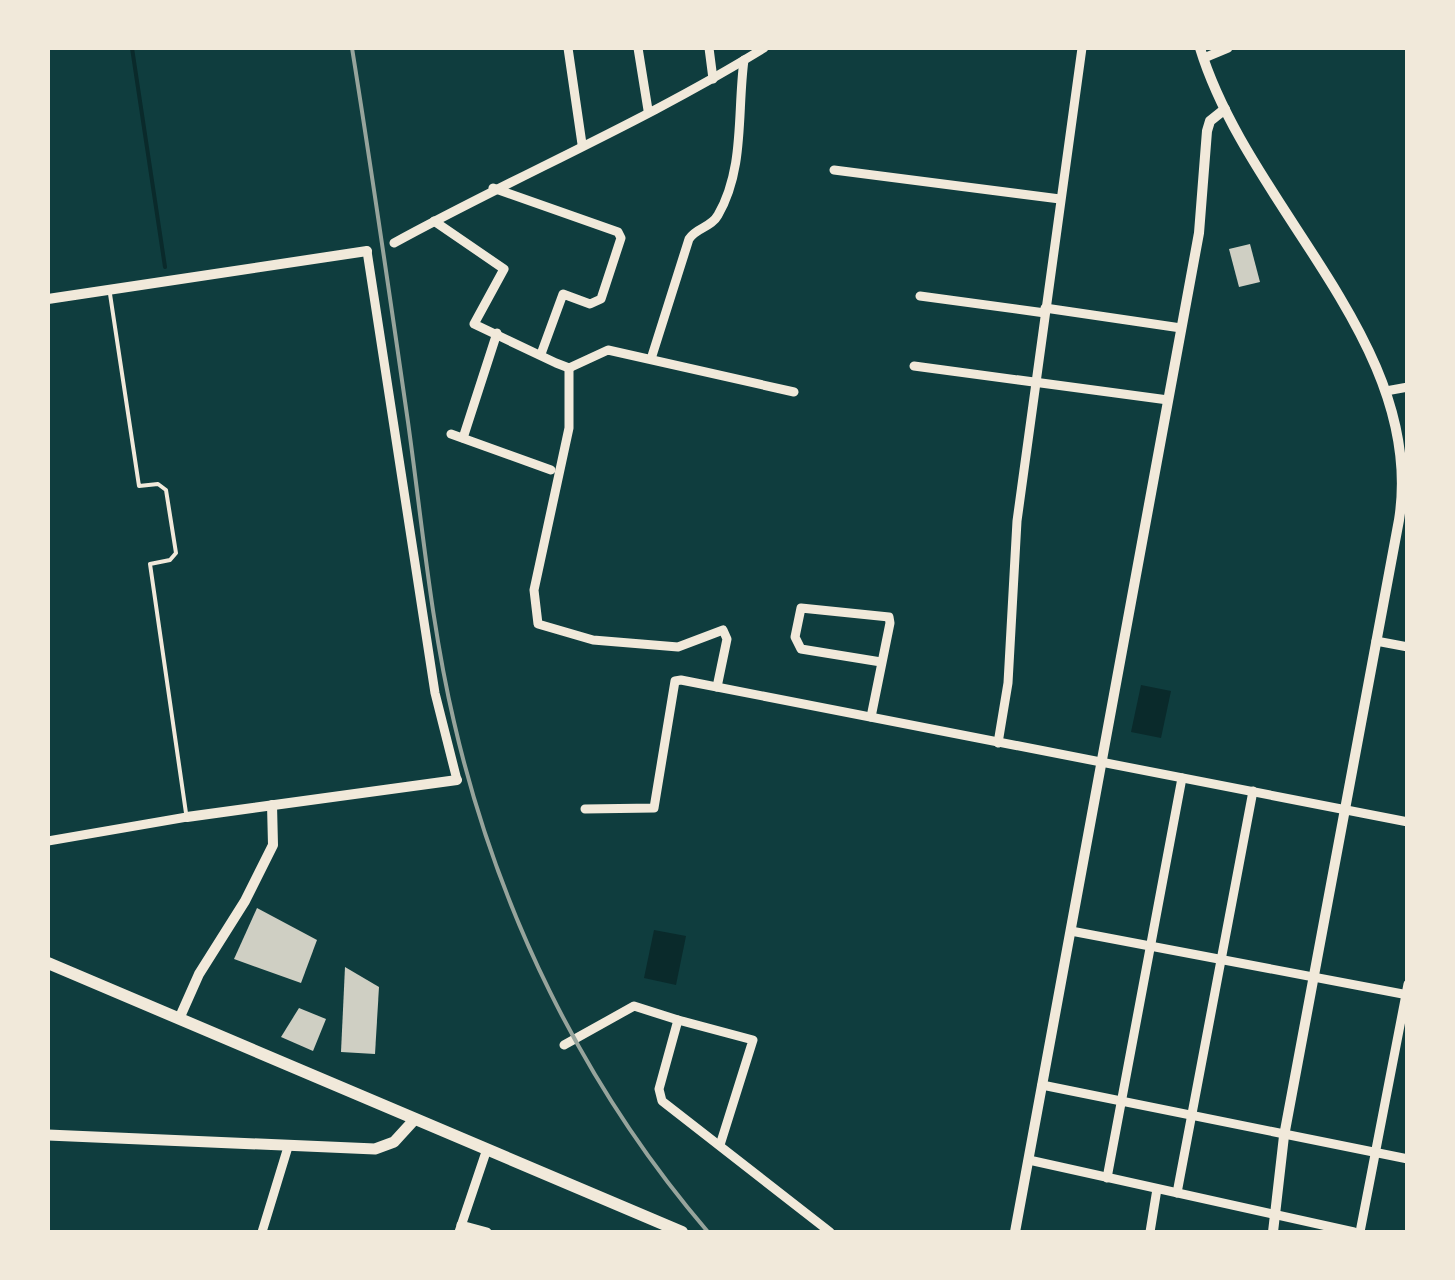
<svg xmlns="http://www.w3.org/2000/svg" width="1455" height="1280" font-family="Mulish,sans-serif">
<style>
.water{fill:#0a2a2b}
.lines{fill:none;stroke-linecap:round;stroke-linejoin:round}
.stream{stroke:#0a2a2b;stroke-width:4}
.building{fill:#cfcfc3}
.service{stroke:#f1e9da;stroke-width:4}
.minor{stroke:#f1e9da;stroke-width:9}
.tertiary{stroke:#f1e9da;stroke-width:10}
.secondary{stroke:#f1e9da;stroke-width:11}
.primary{stroke:#f1e9da;stroke-width:12}
.rail{stroke:#97a49c;stroke-width:4}
</style>
<rect width="100%" height="100%" fill="#0f3d3e"/>
<!-- water -->
<g class="water">
<polygon points="1141,685 1171,691 1161,738 1131,732"/>
<polygon points="654,930 686,936 676,985 644,978"/>
</g>
<g class="lines">
<!-- stream -->
<polyline class="stream" points="132,48 165,267"/>
</g>
<!-- building -->
<g class="building">
<polygon points="1250,244 1260,282 1239,287 1229,249"/>
<polygon points="257,908 317,940 301,983 234,959"/>
<polygon points="345,967 379,987 375,1054 341,1052"/>
<polygon points="299,1008 326,1019 313,1051 281,1037"/>
</g>
<g class="lines">
<!-- service -->
<polyline class="service" points="110,294 139,486 158,484 166,490 176,553 170,560 150,564 186,813"/>
<!-- minor -->
<g class="minor">
<polyline points="568,48 582,144"/>
<polyline points="638,48 648,110"/>
<polyline points="709,48 713,79"/>
<polyline points="1204,58 1228,48"/>
<polyline points="834,170 1060,199"/>
<polyline points="493,188 618,232 621,238 601,299 590,304 563,294 541,354"/>
<polyline points="434,221 504,269 474,324 556,363 569,368 608,350 794,392"/>
<path d="M 394,243 C 516,176 646,121 764,48"/>
<polyline points="367,251 435,693 457,780"/>
<polyline points="920,296 1045,313"/>
<polyline points="1045,308 1181,328"/>
<path d="M 651,359 L 689,239 C 697,227 711,228 718,215 C 745,168 737,112 744,60"/>
<polyline points="914,366 1168,400"/>
<polyline points="569,368 569,428 534,590 538,624 593,640 678,647 723,630 727,639 717,687"/>
<polyline points="1386,391 1408,387"/>
<polyline points="451,434 551,470"/>
<polyline points="463,438 497,333"/>
<polyline points="1376,641 1408,647"/>
<polyline points="871,717 890,623 889,617 801,608 795,637 801,649 881,662"/>
<polyline points="998,743 1008,683 1017,521 1082,48"/>
<polyline points="585,809 654,808 675,681 681,680 1408,822"/>
<polyline points="48,841 187,817"/>
<polyline points="1071,931 1408,995"/>
<polyline points="678,1020 753,1040 720,1145"/>
<polyline points="564,1045 634,1006 678,1020 659,1089 662,1101 830,1232"/>
<polyline points="1042,1085 1408,1159"/>
<polyline points="1029,1160 1354,1232"/>
<polyline points="1107,1178 1182,778"/>
<polyline points="1177,1193 1253,791"/>
<polyline points="461,1225 487,1232"/>
<polyline points="262,1232 288,1147"/>
<polyline points="459,1232 487,1149"/>
<polyline points="1150,1232 1157,1189"/>
<polyline points="1360,1232 1408,984"/>
</g>
<!-- tertiary -->
<g class="tertiary">
<path d="M 1200,48 C 1249,209 1427,344 1399,520 L 1284,1136 L 1273,1232"/>
<polyline points="48,299 367,251"/>
<polyline points="187,817 457,780"/>
<polyline points="179,1019 199,974 245,901 273,845 272,805"/>
<polyline points="1015,1232 1199,233 1207,131 1210,121 1225,109"/>
</g>
<!-- secondary -->
<polyline class="secondary" points="48,1135 375,1149 394,1142 415,1119"/>
<!-- primary -->
<polyline class="primary" points="48,963 682,1232"/>
<!-- rail -->
<path class="rail" d="M 352,48 C 372,172 390,297 408,422 C 422,522 431,624 454,722 C 497,909 583,1086 708,1232"/>
</g>
<!-- border -->
<rect width="1455" height="1280" fill="none" stroke="#f1e9da" stroke-width="100"/>
</svg>
